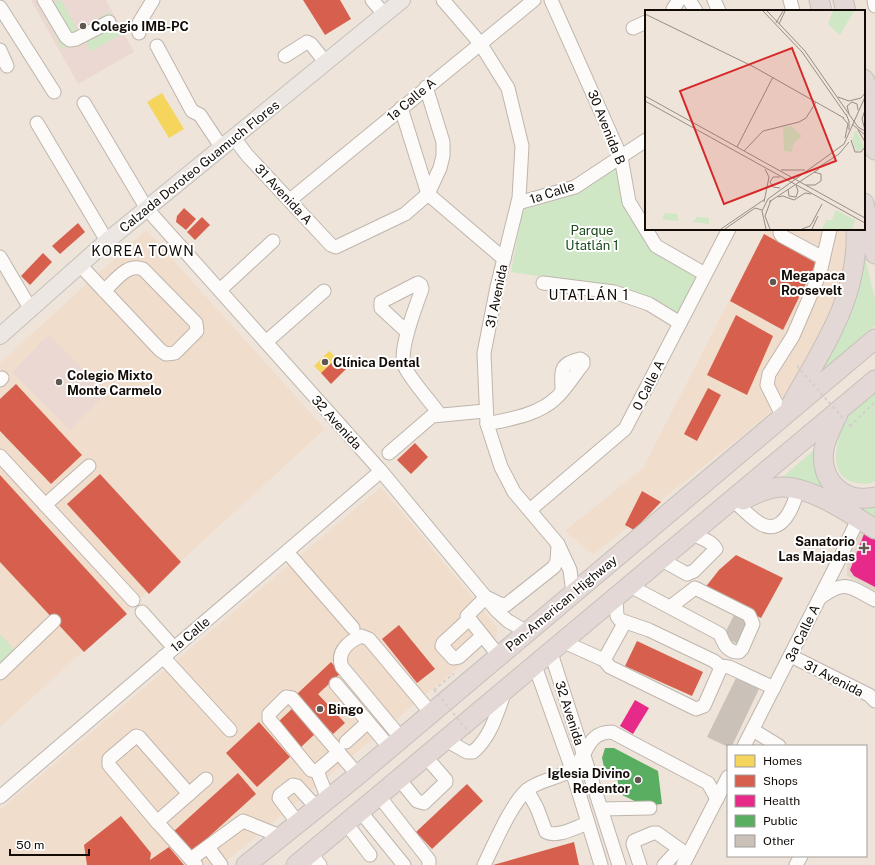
<svg xmlns="http://www.w3.org/2000/svg" width="875" height="865" font-family="'Public Sans',sans-serif">
<style>
.built{fill:#f1ddcc}
.education{fill:#ecd8d2}
.medical{fill:#e4d6c8}
.green{fill:#cfe7c4}
.homes{fill:#f6d55c}
.shops{fill:#d6604d}
.health{fill:#e7298a}
.public{fill:#5aae61}
.building{fill:#cac1b9}
.lines{fill:none;stroke-linecap:round;stroke-linejoin:round}
.minor-casing{stroke:#beb5ad;stroke-width:15}
.major-casing{stroke:#c5c0bb;stroke-width:18}
.highway-casing{stroke:#c5c0bb;stroke-width:21}
.path{stroke:#d3d0cc;stroke-width:2;stroke-dasharray:3 3;stroke-linecap:butt}
.minor{stroke:#fdfbf9;stroke-width:13}
.major{stroke:#ede7e3;stroke-width:16}
.highway{stroke:#e3d8d5;stroke-width:19}
.path-bridge{stroke:#d3d0cc;stroke-width:2;stroke-dasharray:3 3;stroke-linecap:butt}
.poi-dot{fill:#5f5750;stroke:#fff;stroke-width:1.5}
.labels{text-anchor:middle;stroke-width:4;stroke-linejoin:round;paint-order:stroke}
.poi-label{font-size:13px;font-weight:bold;fill:#120b06;stroke:#fff;text-anchor:start}
.street-label{font-size:13px;fill:#120b06;stroke:#fff}
.park-label{font-size:13px;fill:#1a4a1b;stroke:#fff}
.neighbourhood-label{font-size:14px;letter-spacing:1px;fill:#120b06;stroke:#fff}
.inset-road{fill:none;stroke:#978d85;stroke-width:1}
.view{fill:#d62828;fill-opacity:0.15;stroke:#d62828;stroke-width:2}
.inset-edge{fill:none;stroke:#120b06;stroke-width:2}
</style>
<rect width="100%" height="100%" fill="#efe4d9"/>
<!-- built -->
<g class="built">
<polygon points="766,229 860,229 815,377 593,555 565,531 643,468"/>
<polygon points="146,230 325,429 0,727 0,363"/>
<polygon points="381,487 497,627 497,635 222,865 0,865 0,810"/>
</g>
<!-- education -->
<g class="education">
<polygon points="31,0 106,0 134,52 78,84"/>
<polygon points="48,335 107,392 70,430 12,372"/>
</g>
<!-- medical -->
<polygon class="medical" points="861,530 875,532 875,591 847,576 847,564"/>
<!-- green -->
<g class="green">
<polygon points="59,0 61,0 82,39 62,49 43,10"/>
<polygon points="109,12 122,34 91,51 79,29"/>
<polygon points="616,166 624,203 653,250 701,276 676,324 592,284 511,272 523,210 576,194"/>
<polygon points="863,248 875,300 875,325 815,377"/>
<path d="M 875,393 L 875,481 C 868,485 865,484 857,483 C 825,478 837,437 847,418 C 852,408 867,400 875,393 Z"/>
<polygon points="821,444 819,465 867,506 875,507 875,519 779,480"/>
<polygon points="0,634 18,653 0,666"/>
</g>
<!-- homes -->
<g class="homes">
<polygon points="162,93 184,129 169,138 147,102"/>
<polygon points="329,351 337,358 321,373 314,366"/>
</g>
<!-- shops -->
<g class="shops">
<polygon points="303,0 340,0 351,19 325,35"/>
<polygon points="184,208 196,219 186,230 176,222 177,216"/>
<polygon points="202,217 210,225 195,240 187,232"/>
<polygon points="78,223 85,232 60,254 52,246"/>
<polygon points="764,234 816,263 783,330 730,301"/>
<polygon points="43,253 52,262 30,285 21,276"/>
<polygon points="736,315 773,336 747,395 707,375"/>
<polygon points="337,358 347,368 331,384 321,373"/>
<polygon points="16,384 82,455 51,484 0,431 0,399"/>
<polygon points="708,388 721,395 697,441 684,434"/>
<polygon points="415,443 428,457 411,474 397,460"/>
<polygon points="100,474 181,562 149,594 67,504"/>
<polygon points="0,475 127,614 84,652 0,562"/>
<polygon points="642,491 661,502 634,530 625,525"/>
<polygon points="736,555 783,578 761,618 704,589 719,570"/>
<polygon points="399,625 435,669 417,683 382,639"/>
<polygon points="637,641 703,672 692,696 625,666"/>
<polygon points="331,662 341,673 318,694 345,723 333,734 296,695"/>
<polygon points="295,706 318,731 299,749 276,724"/>
<polygon points="259,722 290,757 257,787 226,753"/>
<polygon points="238,773 256,794 191,853 173,832"/>
<polygon points="467,784 483,801 432,849 416,832"/>
<polygon points="121,816 151,853 150,860 169,847 184,865 87,865 84,845"/>
<polygon points="574,842 579,865 493,865"/>
</g>
<!-- health -->
<g class="health">
<polygon points="867,533 875,537 875,587 854,576 850,570 864,534"/>
<polygon points="635,700 649,708 633,734 620,726"/>
</g>
<!-- public -->
<polygon class="public" points="605,748 614,748 658,771 662,804 645,806 620,794 617,777 604,767 602,758"/>
<!-- building -->
<g class="building">
<polygon points="735,613 751,621 740,645 723,637"/>
<polygon points="736,678 759,689 732,746 728,747 707,737"/>
</g>
<g class="lines">
<!-- minor casing -->
<g class="minor-casing">
<g id="minor">
<polyline points="44,0 66,37 70,40 76,39 109,22"/>
<polyline points="372,0 385,15"/>
<polyline points="443,0 480,43 508,88 522,146 519,198 497,287 484,353 487,424 501,467 514,492 558,544 570,570 573,593"/>
<polyline points="551,0 621,157 629,202 656,246 705,274"/>
<polyline points="689,0 696,11"/>
<polyline points="714,0 719,11"/>
<polyline points="790,0 793,11"/>
<polyline points="874,0 875,6"/>
<polyline points="0,7 54,92"/>
<polyline points="673,9 679,0"/>
<polyline points="633,28 646,22"/>
<polyline points="139,33 139,23 153,0"/>
<polyline points="157,46 192,111 200,115 222,148"/>
<polyline points="0,50 7,66"/>
<polyline points="285,56 307,42 311,44 326,63"/>
<polyline points="84,103 147,209 381,471 497,611 508,621 527,632"/>
<polyline points="401,108 428,194 504,259"/>
<polyline points="37,123 107,241"/>
<polyline points="234,138 247,155 331,245 336,247 405,214 428,194 440,168 443,156 443,142 426,87"/>
<polyline points="290,200 534,0"/>
<polyline points="518,203 575,187 646,140"/>
<polyline points="781,229 780,233 782,236 823,258"/>
<polyline points="0,257 30,308"/>
<path d="M 80,265 L 160,350 L 166,354 L 175,353 L 197,331 L 196,323 L 143,269 C 127,263 116,280 104,291"/>
<polyline points="543,283 614,292 649,304 680,323"/>
<polyline points="220,290 273,241"/>
<path d="M 407,332 L 381,308 L 381,302 L 418,283 L 421,285 L 422,289 C 416,306 399,348 404,365 C 408,377 432,403 440,415"/>
<polyline points="266,342 324,291"/>
<polyline points="0,380 2,378"/>
<polyline points="783,417 767,385 769,374 793,336 820,273 830,229"/>
<path d="M 487,424 C 510,419 538,415 556,398 C 565,390 575,374 583,364 L 583,361 L 580,359 C 558,364 562,371 562,391"/>
<polyline points="389,453 432,416 485,411"/>
<polyline points="0,456 133,600"/>
<path d="M 736,503 C 744,510 752,519 761,524 C 783,536 794,505 798,489"/>
<polyline points="45,505 89,466"/>
<polyline points="530,510 625,429 729,229"/>
<polyline points="287,552 353,628"/>
<path d="M 662,560 L 687,574 L 694,571 L 716,549 C 712,541 701,538 692,534"/>
<path d="M 630,586 L 720,634 C 724,644 727,652 739,652 L 742,649 L 753,624 L 749,615 L 695,588 L 670,607"/>
<path d="M 821,597 C 846,579 850,587 875,600"/>
<polyline points="142,612 174,648"/>
<polyline points="468,620 443,643 442,646 453,658 459,657 482,636"/>
<polyline points="564,642 604,660 610,667 696,709 704,706 719,672 720,666 714,661 649,630 620,620 617,616 616,599"/>
<polyline points="551,653 619,865"/>
<polyline points="499,656 467,616 486,597 500,604 506,605 554,567 557,561 558,546"/>
<polyline points="791,656 869,695 875,701"/>
<polyline points="163,657 230,730"/>
<polyline points="604,660 625,622"/>
<polyline points="535,666 569,761 601,865"/>
<polyline points="720,666 729,667 774,688"/>
<polyline points="0,673 54,621"/>
<polyline points="336,684 390,748"/>
<polyline points="753,730 779,746"/>
<path d="M 401,738 L 342,667 C 336,652 348,642 361,636 L 369,639 L 431,713"/>
<path d="M 446,740 L 467,752 L 473,752 C 491,737 497,713 505,691"/>
<polyline points="346,742 368,722"/>
<polyline points="744,746 840,558 858,519"/>
<polyline points="317,771 311,770 269,719 269,714 286,697 292,698 358,775"/>
<polyline points="317,771 328,799"/>
<polyline points="317,771 339,752"/>
<polyline points="399,779 417,801 424,803 446,782 446,780 426,757"/>
<path d="M 527,790 L 537,808 L 546,832 C 558,838 576,827 588,823"/>
<polyline points="379,796 429,860 429,865"/>
<polyline points="0,797 381,471"/>
<polyline points="602,809 650,808"/>
<polyline points="360,811 404,865"/>
<polyline points="157,822 109,765 109,759 136,736 139,737 189,794"/>
<polyline points="298,823 279,798 280,795 293,785 297,786 317,808"/>
<polyline points="346,823 370,855"/>
<polyline points="208,847 221,865"/>
<polyline points="310,853 320,865"/>
<polyline points="191,859 243,821 280,836"/>
<polyline points="196,865 157,822 206,779"/>
<path d="M 484,865 C 494,845 511,804 527,790 C 540,779 559,779 572,769 C 589,755 586,732 612,732 L 708,783 L 717,799"/>
<polyline points="640,865 633,844 634,841 653,833 657,833 688,855"/>
<polyline points="664,865 679,849"/>
<polyline points="683,865 728,777"/>
<polyline points="796,865 801,856"/>
</g>
</g>
<!-- major casing -->
<g class="major-casing">
<polyline id="major" points="0,336 107,241 402,0"/>
</g>
<!-- highway casing -->
<g class="highway-casing">
<g id="highway">
<polyline points="819,0 822,11"/>
<polyline points="843,0 846,11"/>
<polyline points="864,79 875,104"/>
<polyline points="864,96 875,150"/>
<polyline points="864,203 875,254"/>
<path d="M 791,405 C 823,347 859,298 856,229"/>
<path d="M 838,414 C 833,425 826,437 824,449 C 819,481 844,504 875,497"/>
<path d="M 743,500 C 755,494 767,488 780,487 C 809,485 851,514 875,529"/>
<polyline points="246,865 358,775 875,339"/>
<polyline points="296,865 875,380"/>
</g>
</g>
<!-- path -->
<g class="path">
<polyline points="850,426 875,402"/>
<polyline points="434,690 453,674 454,675"/>
</g>
<!-- minor -->
<use href="#minor" class="minor"/>
<!-- major -->
<use href="#major" class="major"/>
<!-- highway -->
<use href="#highway" class="highway"/>
<!-- path-bridge -->
<g class="path-bridge">
<polyline points="797,366 850,426"/>
<polyline points="434,690 472,736"/>
</g>
</g>
<!-- markers -->
<g class="poi-dot">
<circle cx="83" cy="26" r="4"/>
<circle cx="773" cy="282" r="4"/>
<circle cx="325" cy="362" r="4"/>
<circle cx="59" cy="382" r="4"/>
<path d="M862 542h4v4h4v4h-4v4h-4v-4h-4v-4h4z"/>
<circle cx="320" cy="709" r="4"/>
<circle cx="638" cy="780" r="4"/>
</g>
<g class="labels">
<!-- poi labels -->
<g class="poi-label">
<text x="91" y="31">Colegio IMB-PC</text>
<text x="781" y="280">Megapaca<tspan x="781" dy="15">Roosevelt</tspan></text>
<text x="333" y="367">Clínica Dental</text>
<text x="67" y="380">Colegio Mixto<tspan x="67" dy="15">Monte Carmelo</tspan></text>
<text x="855" y="546" text-anchor="end">Sanatorio<tspan x="855" dy="15">Las Majadas</tspan></text>
<text x="328" y="714">Bingo</text>
<text x="630" y="778" text-anchor="end">Iglesia Divino<tspan x="630" dy="15">Redentor</tspan></text>
</g>
<!-- street labels -->
<g class="street-label">
<text transform="translate(411 99) rotate(-40)" y="5">1a Calle A</text>
<text transform="translate(607 127) rotate(68)" y="5">30 Avenida B</text>
<text transform="translate(199 166) rotate(-39)" y="5">Calzada Doroteo Guamuch Flores</text>
<text transform="translate(552 192) rotate(-18)" y="5">1a Calle</text>
<text transform="translate(284 194) rotate(47)" y="5">31 Avenida A</text>
<text transform="translate(496 296) rotate(-78)" y="5">31 Avenida</text>
<text transform="translate(648 385) rotate(-63)" y="5">0 Calle A</text>
<text transform="translate(337 422) rotate(48)" y="5">32 Avenida</text>
<text transform="translate(561 603) rotate(-40)" y="5">Pan-American Highway</text>
<text transform="translate(802 633) rotate(-64)" y="5">3a Calle A</text>
<text transform="translate(190 634) rotate(-40)" y="5">1a Calle</text>
<text transform="translate(834 678) rotate(27)" y="5">31 Avenida</text>
<text transform="translate(570 713) rotate(72)" y="5">32 Avenida</text>
</g>
<!-- park labels -->
<g class="park-label">
<text x="592" y="235">Parque<tspan x="592" dy="15">Utatlán 1</tspan></text>
</g>
<!-- neighbourhood labels -->
<g class="neighbourhood-label">
<text x="143" y="256">KOREA TOWN</text>
<text x="589" y="300">UTATLÁN 1</text>
</g>
</g>
<!-- overview -->
<g transform="translate(645 10)">
<rect width="220" height="220" fill="#efe4d9"/>
<path d="M 188,1 L 209,1 L 195,25 L 183,14 ZM 146,116 L 157,126 L 148,134 L 147,142 L 139,141 L 138,117 ZM 211,120 L 219,136 L 217,140 L 211,141 L 207,130 ZM 191,200 L 210,210 L 207,219 L 177,219 L 181,210 L 187,210 ZM 20,203 L 32,204 L 34,211 L 17,209 ZM 52,207 L 64,208 L 64,214 L 48,212 Z" fill="#cfe7c4"/>
<path class="inset-road" d="M 118,1 L 157,42 L 201,105M 122,1 L 160,41 L 213,117 L 220,121M 0,4 L 109,57 L 199,108M 131,13 L 138,1M 134,14 L 140,1M 0,86 L 220,208M 193,87 L 204,91 L 216,88 L 220,83M 0,91 L 220,213M 220,100 L 217,109 L 220,120M 201,104 L 204,111 L 204,120M 204,104 L 202,96 L 207,92 L 212,94 L 213,100M 198,108 L 203,114 L 200,128M 207,114 L 220,125M 213,120 L 220,132M 206,130 L 210,142 L 216,142 L 220,137M 92,137 L 128,67M 99,141 L 118,121 L 154,112 L 161,108 L 171,92M 171,159 L 194,144 L 204,132M 136,160 L 160,160M 161,175 L 170,175 L 176,171 L 176,164 L 169,162M 135,178 L 128,177 L 125,172 L 128,167 L 135,167M 143,179 L 144,186 L 151,187 L 153,181 L 151,175M 133,187 L 138,186 L 149,190 L 160,183 L 166,184M 119,192 L 124,167 L 120,159M 124,192 L 174,159M 168,211 L 177,194M 76,219 L 120,189M 80,219 L 110,198 L 117,200M 121,219 L 117,201 L 123,189 L 199,134 L 220,87M 125,219 L 120,206 L 126,190M 157,219 L 165,216 L 169,210M 167,219 L 173,206"/>
<path class="view" d="M 147,38 L 191,151 L 79,194 L 35,81 Z"/>
<rect width="220" height="220" class="inset-edge"/>
</g>
<!-- legend -->
<rect x="727" y="745" width="140" height="112" fill="#ffffff" stroke="#a09d9b"/>
<rect x="735" y="755" width="20" height="12" fill="#f6d55c" stroke="#a09d9b"/>
<text x="763" y="765" font-size="12" fill="#120b06">Homes</text>
<rect x="735" y="775" width="20" height="12" fill="#d6604d" stroke="#a09d9b"/>
<text x="763" y="785" font-size="12" fill="#120b06">Shops</text>
<rect x="735" y="795" width="20" height="12" fill="#e7298a" stroke="#a09d9b"/>
<text x="763" y="805" font-size="12" fill="#120b06">Health</text>
<rect x="735" y="815" width="20" height="12" fill="#5aae61" stroke="#a09d9b"/>
<text x="763" y="825" font-size="12" fill="#120b06">Public</text>
<rect x="735" y="835" width="20" height="12" fill="#cac1b9" stroke="#a09d9b"/>
<text x="763" y="845" font-size="12" fill="#120b06">Other</text>
<!-- scale -->
<path d="M10 849v6h79v-6" fill="none" stroke="#120b06" stroke-width="2"/>
<text x="16" y="849" font-size="12" fill="#120b06" stroke="#ffffff" stroke-width="3" paint-order="stroke">50 m</text>
</svg>
